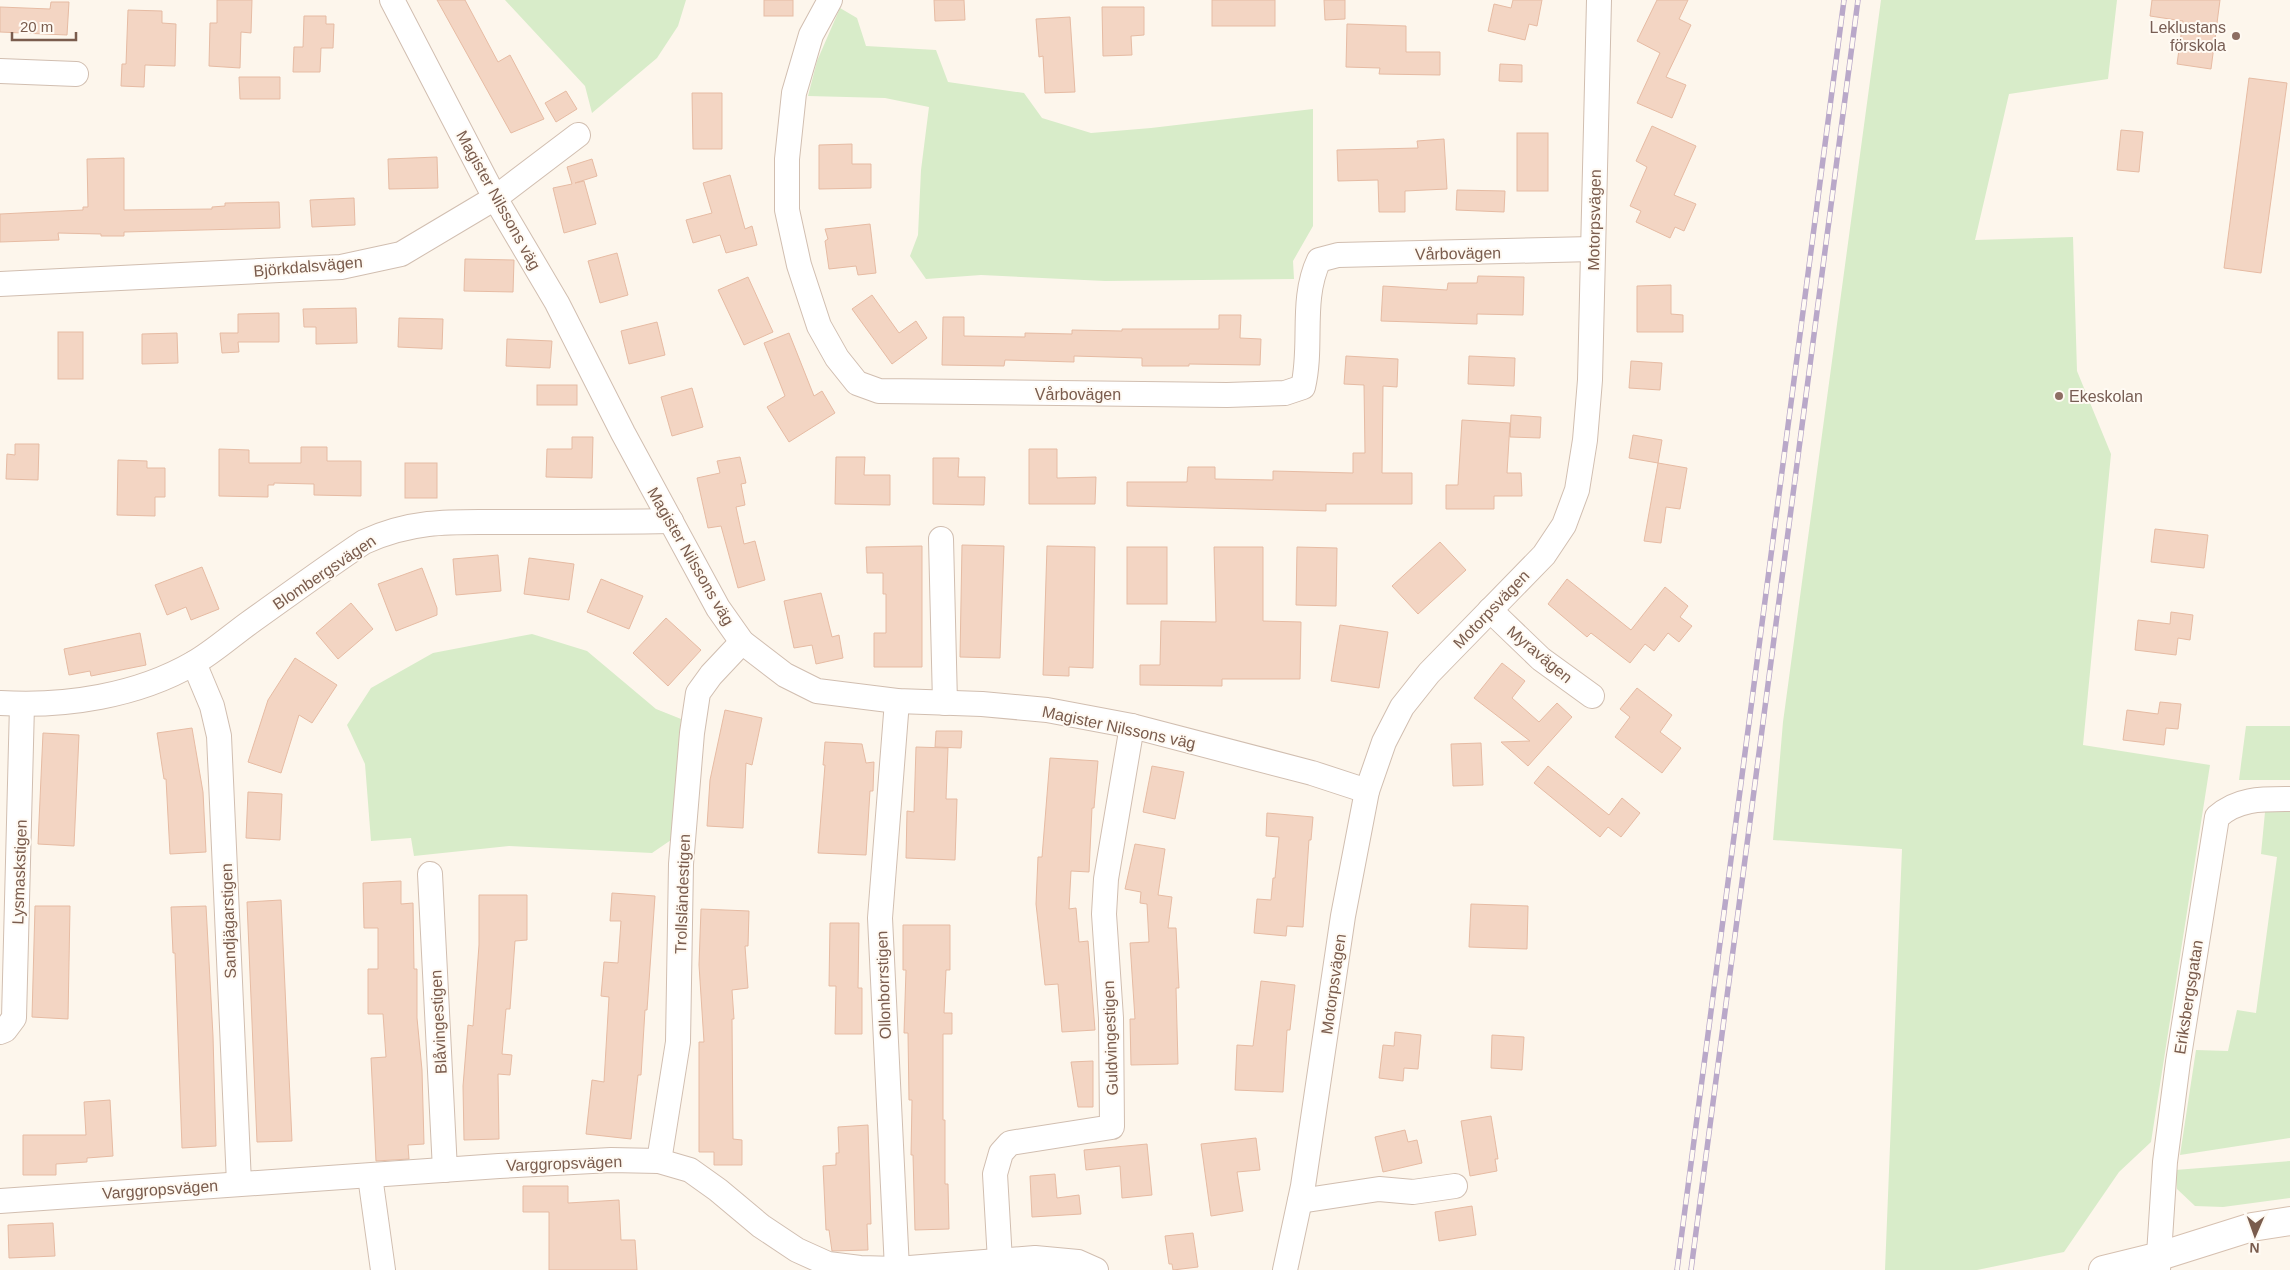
<svg xmlns="http://www.w3.org/2000/svg" width="2290" height="1270" font-family="Arial,sans-serif">
<style>
.green{fill:#d8ecc9}
.building{fill:#f3d5c3;stroke:#e6bba3}
.lines{fill:none;stroke-linecap:round;stroke-linejoin:round}
.street-casing{stroke:#d1beb0;stroke-width:26}
.secondary-casing{stroke:#d6c0b0;stroke-width:30}
.street{stroke:#fff;stroke-width:24}
.secondary{stroke:#fff;stroke-width:28}
.rail-casing{stroke:#b9a8c9;stroke-width:5.5}
.rail{stroke:#fffaf3;stroke-width:4;stroke-dasharray:11;stroke-linecap:butt}
.education-dot{fill:#8d6e63;stroke:#fffaf3;stroke-width:2}
.labels{text-anchor:middle;stroke-width:4;stroke-linejoin:round;paint-order:stroke}
.education-label{font-size:16px;fill:#785e54;stroke:#fffaf3;text-anchor:end}
.street-label{font-size:16px;fill:#7a5c4d;stroke:#fffaf3}
</style>
<rect width="100%" height="100%" fill="#fdf6ec"/>
<!-- green -->
<g class="green">
<polygon points="505,0 686,0 678,26 657,58 592,113 585,86"/>
<polygon points="1881,0 2117,0 2108,79 2009,94 1975,240 2073,237 2077,371 2111,454 2083,745 2210,765 2151,1142 2119,1172 2064,1252 1977,1270 1885,1270 1902,849 1773,840 1783,722"/>
<polygon points="840,8 857,18 866,46 936,50 948,82 1024,93 1042,118 1091,133 1151,128 1313,109 1313,226 1293,261 1294,279 1105,281 981,275 926,279 910,256 918,235 921,170 929,107 885,98 808,96 817,61"/>
<polygon points="532,634 587,651 656,709 681,719 671,840 652,853 509,846 414,856 411,838 371,841 365,764 347,725 371,688 433,653"/>
<polygon points="2246,726 2290,726 2290,780 2239,780"/>
<polygon points="2265,812 2290,812 2290,1138 2180,1155 2196,1050 2228,1051 2237,1010 2256,1013 2277,857 2261,854"/>
<polygon points="2290,1161 2290,1198 2223,1207 2195,1206 2177,1189 2175,1170"/>
</g>
<!-- building -->
<g class="building">
<polygon points="217,0 252,0 251,33 241,32 240,68 209,66 210,23 217,23"/>
<polygon points="437,0 465,0 498,62 510,55 544,119 511,133"/>
<rect x="764" y="0" width="29" height="16"/>
<polygon points="934,0 964,0 965,20 935,21"/>
<rect x="1212" y="0" width="63" height="26"/>
<polygon points="1324,0 1345,0 1345,19 1325,20"/>
<polygon points="1513,0 1542,0 1537,26 1529,24 1525,40 1488,31 1494,4 1511,8"/>
<polygon points="1657,0 1688,0 1679,19 1691,25 1666,77 1686,85 1672,118 1637,103 1660,53 1637,41"/>
<polygon points="2152,0 2220,0 2211,69 2177,64 2183,21 2150,16"/>
<polygon points="51,2 69,2 67,35 0,32 0,7 50,9"/>
<polygon points="1102,7 1144,7 1144,35 1131,36 1132,55 1103,56"/>
<polygon points="128,10 162,11 162,23 176,24 175,66 145,65 144,87 121,86 122,64 126,64"/>
<polygon points="304,16 326,16 326,24 334,24 333,48 321,48 320,72 293,72 294,47 303,47"/>
<polygon points="1070,17 1075,92 1045,93 1043,56 1039,57 1036,19"/>
<polygon points="1347,24 1406,26 1406,52 1440,52 1440,75 1379,74 1380,68 1346,67"/>
<polygon points="1500,64 1522,65 1522,82 1499,81"/>
<polygon points="239,77 280,77 280,99 240,99"/>
<polygon points="2249,78 2287,83 2261,273 2224,268"/>
<polygon points="566,91 577,109 556,122 545,103"/>
<polygon points="692,93 722,93 722,149 693,149"/>
<polygon points="1652,126 1696,146 1674,195 1696,204 1684,231 1675,227 1670,238 1636,222 1641,211 1630,206 1647,167 1636,161"/>
<polygon points="2121,130 2143,132 2139,172 2117,170"/>
<rect x="1517" y="133" width="31" height="58"/>
<polygon points="1444,139 1447,189 1405,191 1405,212 1379,212 1378,180 1338,181 1337,150 1418,148 1417,141"/>
<polygon points="852,144 852,164 871,164 871,188 819,189 819,145"/>
<polygon points="437,157 438,188 389,189 388,159"/>
<polygon points="124,158 124,210 212,209 212,207 225,206 225,203 279,202 280,228 124,232 124,236 101,236 101,234 58,233 59,240 0,242 0,214 83,210 83,207 88,207 87,159"/>
<polygon points="592,159 597,176 575,183 584,181 596,224 564,233 553,188 572,184 567,167"/>
<polygon points="730,175 745,229 752,226 757,245 726,253 720,235 693,243 686,220 712,213 703,183"/>
<polygon points="1457,190 1505,191 1504,212 1456,210"/>
<polygon points="354,198 355,225 312,227 310,200"/>
<polygon points="870,224 876,273 858,275 856,266 829,269 825,241 828,239 825,229"/>
<polygon points="617,253 628,295 600,303 588,261"/>
<polygon points="465,259 514,260 513,292 464,291"/>
<polygon points="1478,276 1524,277 1523,315 1477,314 1477,324 1381,321 1383,286 1447,290 1448,283 1477,283"/>
<polygon points="748,277 773,332 744,345 718,290"/>
<polygon points="1671,285 1671,314 1683,315 1683,332 1637,332 1637,286"/>
<polygon points="872,295 899,333 916,321 927,338 892,364 852,309"/>
<polygon points="356,308 357,343 316,344 316,327 304,327 303,309"/>
<polygon points="279,313 279,342 238,342 239,352 222,353 220,333 238,333 238,314"/>
<polygon points="1219,315 1241,315 1240,338 1261,339 1260,365 1189,364 1189,366 1142,366 1142,358 1074,356 1074,362 1005,360 1004,366 942,365 943,317 964,317 964,336 1025,337 1025,333 1072,334 1072,330 1122,331 1122,329 1219,329"/>
<polygon points="399,318 443,319 442,349 398,347"/>
<polygon points="657,322 665,355 629,364 621,331"/>
<rect x="58" y="332" width="25" height="47"/>
<polygon points="177,333 178,363 142,364 142,334"/>
<polygon points="789,333 814,396 822,391 835,413 789,442 767,407 785,396 764,343"/>
<polygon points="507,339 552,341 550,368 506,366"/>
<polygon points="1346,356 1398,359 1397,387 1383,386 1382,473 1412,473 1412,504 1326,504 1326,511 1127,506 1127,482 1187,482 1188,467 1215,467 1215,479 1273,480 1273,471 1353,473 1353,453 1365,453 1364,385 1344,384"/>
<polygon points="1469,356 1515,358 1514,386 1468,384"/>
<polygon points="1631,361 1662,363 1660,390 1629,388"/>
<rect x="537" y="385" width="40" height="20"/>
<polygon points="692,388 703,427 672,436 661,397"/>
<polygon points="1511,415 1541,417 1540,438 1510,437"/>
<polygon points="1462,420 1510,423 1507,473 1521,473 1522,496 1494,496 1494,509 1446,509 1446,485 1458,485"/>
<polygon points="1633,435 1662,440 1658,463 1629,458"/>
<polygon points="572,437 593,437 592,478 546,477 547,449 572,449"/>
<polygon points="15,444 39,444 38,480 6,479 7,454 15,455"/>
<polygon points="301,447 327,447 327,461 361,461 361,496 314,495 314,484 274,483 274,485 268,485 268,497 219,496 219,449 249,450 249,463 301,463"/>
<polygon points="1029,449 1057,449 1057,478 1096,477 1095,504 1029,504"/>
<polygon points="740,457 746,483 741,484 745,505 736,507 744,544 755,541 765,580 738,588 721,526 708,528 697,478 720,473 717,461"/>
<polygon points="836,457 865,457 864,475 890,475 890,505 835,504"/>
<polygon points="933,458 959,458 958,477 985,477 984,505 933,504"/>
<polygon points="118,460 147,461 147,468 165,468 165,497 155,497 155,516 117,515"/>
<rect x="405" y="463" width="32" height="35"/>
<polygon points="1658,463 1687,468 1680,509 1666,507 1661,543 1644,541"/>
<polygon points="2155,529 2208,535 2204,568 2151,562"/>
<polygon points="1440,542 1466,570 1418,614 1392,586"/>
<polygon points="962,545 1004,546 1000,658 960,657"/>
<polygon points="922,546 922,667 874,667 874,633 886,633 886,594 883,594 883,573 867,573 866,547"/>
<polygon points="1047,546 1095,547 1093,668 1069,667 1069,676 1043,675"/>
<rect x="1127" y="547" width="40" height="57"/>
<polygon points="1214,547 1263,547 1263,621 1301,622 1300,679 1222,679 1222,686 1140,685 1140,665 1160,665 1161,621 1216,622"/>
<polygon points="1297,547 1337,548 1336,606 1296,605"/>
<polygon points="498,555 501,591 456,595 453,559"/>
<polygon points="529,558 574,564 569,600 524,594"/>
<polygon points="202,567 219,609 191,620 186,607 167,615 155,585"/>
<polygon points="422,568 437,608 437,615 396,631 378,584"/>
<polygon points="601,579 643,596 629,629 587,612"/>
<polygon points="1567,579 1631,630 1665,587 1688,606 1680,617 1692,626 1679,642 1668,633 1654,651 1645,644 1630,663 1591,633 1587,637 1548,604"/>
<polygon points="821,593 832,637 839,635 843,658 816,664 812,645 794,648 784,601"/>
<polygon points="351,603 373,629 338,659 316,633"/>
<polygon points="2171,612 2193,615 2190,640 2178,638 2176,655 2135,650 2138,620 2170,624"/>
<polygon points="666,618 701,650 668,686 633,653"/>
<polygon points="1340,625 1388,632 1379,688 1331,681"/>
<polygon points="140,633 146,665 91,676 90,671 69,675 64,649"/>
<polygon points="295,658 337,685 312,723 299,715 281,773 248,762 268,700"/>
<polygon points="1502,663 1525,681 1512,698 1539,722 1557,703 1572,717 1528,766 1501,742 1530,741 1474,698"/>
<polygon points="1637,688 1672,715 1660,732 1681,748 1662,773 1615,737 1630,717 1620,709"/>
<polygon points="2160,702 2181,704 2178,729 2166,728 2164,745 2123,740 2127,710 2158,714"/>
<polygon points="725,710 762,718 752,765 746,763 743,828 707,826 710,780"/>
<polygon points="192,728 203,792 206,852 170,854 166,779 164,779 157,733"/>
<polygon points="936,731 962,731 961,748 935,747"/>
<polygon points="43,733 79,735 74,846 38,844"/>
<polygon points="825,742 862,744 866,763 874,762 873,791 870,791 866,855 818,853 825,765 823,765"/>
<polygon points="1481,743 1483,785 1453,786 1451,744"/>
<polygon points="916,747 948,748 946,799 957,799 955,860 906,858 907,811 914,812"/>
<polygon points="1050,758 1098,761 1094,808 1092,808 1089,872 1071,871 1069,909 1076,908 1079,942 1088,941 1095,1030 1062,1032 1058,984 1045,985 1036,904 1038,857 1042,857"/>
<polygon points="1152,766 1184,772 1175,819 1143,812"/>
<polygon points="1548,766 1609,815 1622,798 1640,813 1621,837 1608,827 1600,837 1534,783"/>
<polygon points="248,792 282,794 280,840 246,838"/>
<polygon points="1267,813 1313,817 1311,840 1309,840 1303,927 1287,926 1286,936 1254,933 1257,899 1271,900 1273,878 1275,878 1279,837 1266,836"/>
<polygon points="1135,844 1165,849 1158,895 1172,897 1168,928 1176,928 1179,988 1176,988 1178,1064 1131,1065 1130,1019 1135,1019 1130,943 1149,942 1147,904 1140,903 1141,892 1125,889"/>
<polygon points="401,881 401,904 413,903 414,969 417,969 417,1018 422,1070 424,1144 408,1145 409,1159 376,1161 371,1058 386,1057 383,1014 368,1014 368,969 378,969 378,928 364,928 363,883"/>
<polygon points="612,893 655,896 647,1010 645,1010 641,1075 638,1075 631,1139 586,1134 592,1080 604,1082 609,997 601,996 604,962 618,963 621,921 610,921"/>
<polygon points="479,895 527,895 527,940 515,941 510,1009 506,1009 502,1054 512,1055 510,1075 498,1074 499,1139 464,1140 463,1086 468,1025 473,1026 479,945"/>
<polygon points="281,900 292,1141 257,1142 247,902"/>
<polygon points="1471,904 1528,906 1527,949 1469,947"/>
<polygon points="35,906 70,906 68,1019 32,1017"/>
<polygon points="206,906 213,1036 216,1146 182,1148 175,953 173,953 171,907"/>
<polygon points="701,909 749,911 748,946 745,946 748,988 732,990 734,1019 732,1019 733,1139 742,1140 742,1165 714,1165 714,1152 699,1152 699,1042 704,1042 699,965"/>
<polygon points="830,923 859,923 858,988 862,988 862,1034 835,1034 836,986 829,986"/>
<polygon points="903,925 950,925 950,970 946,970 944,1013 952,1013 952,1034 943,1034 943,1120 945,1120 945,1184 948,1184 949,1229 915,1230 913,1155 911,1155 912,1100 909,1100 908,1033 904,1033 906,970 903,970"/>
<polygon points="1261,981 1295,985 1290,1030 1287,1030 1283,1092 1235,1090 1237,1045 1253,1046"/>
<polygon points="1395,1032 1421,1035 1418,1069 1404,1068 1403,1081 1379,1078 1383,1045 1394,1046"/>
<polygon points="1492,1035 1524,1037 1522,1070 1491,1068"/>
<polygon points="1093,1061 1093,1107 1078,1107 1071,1062"/>
<polygon points="110,1100 113,1156 87,1158 87,1162 56,1164 56,1175 23,1175 23,1135 86,1135 84,1102"/>
<polygon points="1491,1116 1498,1159 1495,1159 1497,1171 1470,1176 1461,1121"/>
<polygon points="868,1125 871,1224 867,1224 868,1250 832,1251 829,1230 826,1230 823,1166 836,1165 836,1153 839,1153 838,1127"/>
<polygon points="1405,1130 1408,1142 1417,1140 1422,1163 1383,1172 1375,1137"/>
<polygon points="1256,1138 1260,1170 1237,1172 1243,1211 1211,1216 1201,1144"/>
<polygon points="1147,1144 1152,1195 1122,1198 1120,1166 1086,1170 1084,1150"/>
<polygon points="1055,1174 1057,1198 1079,1195 1081,1214 1032,1217 1030,1176"/>
<polygon points="523,1186 568,1186 568,1203 619,1200 621,1240 635,1240 637,1270 549,1270 549,1212 523,1212"/>
<polygon points="1472,1206 1476,1235 1439,1241 1435,1212"/>
<polygon points="53,1223 55,1256 9,1258 8,1225"/>
<polygon points="1193,1233 1198,1267 1173,1270 1172,1264 1169,1264 1165,1236"/>
</g>
<g class="lines">
<!-- street casing -->
<g class="street-casing">
<g id="street">
<polyline points="392,0 495,198 557,303 623,433 718,608 742,642 785,675 817,691 897,701 982,704 1047,710 1132,726 1312,773 1367,791"/>
<path d="M 830,0 L 811,35 L 794,93 L 787,159 L 787,210 L 799,265 L 819,326 L 837,358 L 857,383 L 879,391 L 1227,395 L 1285,393 L 1303,387 C 1313,345 1300,300 1319,260 L 1338,255 L 1593,249"/>
<polyline points="0,71 76,74"/>
<polyline points="0,284 341,267 401,254 495,198 578,135"/>
<polyline points="941,539 945,703"/>
<polyline points="1490,610 1541,659 1592,696"/>
<polyline points="194,663 212,706 219,736 239,1183"/>
<path d="M 0,703 C 65,707 137,696 194,663 C 213,652 231,636 249,623 C 287,596 325,568 364,542 C 420,516 466,523 525,522 C 574,522 623,522 671,521"/>
<polyline points="430,874 445,1170"/>
<polyline points="0,1032 5,1030 14,1018 22,705"/>
<polyline points="659,1161 678,1042 681,864 692,733 698,693 711,675 742,642"/>
<polyline points="370,1176 383,1270"/>
<polyline points="0,1201 499,1166 611,1160 659,1161 690,1170 718,1190 761,1226 797,1250 828,1264 860,1268 897,1269 1035,1258 1078,1262 1096,1270"/>
<polyline points="1300,1201 1379,1189 1413,1192 1455,1186"/>
<polyline points="1000,1261 995,1174 1001,1153 1010,1143 1112,1127 1111,1018 1104,914 1106,879 1132,726"/>
<polyline points="897,1269 880,918 897,701"/>
<polyline points="1285,1270 1303,1186 1343,916 1367,791 1384,742 1402,707 1429,673 1544,555 1564,525 1577,490 1585,440 1590,380 1599,0"/>
<path d="M 2158,1270 L 2165,1162 L 2178,1062 L 2217,817 C 2238,798 2263,799 2290,799"/>
</g>
</g>
<!-- secondary casing -->
<g class="secondary-casing">
<polyline id="secondary" points="2103,1270 2160,1256 2252,1227 2290,1221"/>
</g>
<!-- street -->
<use href="#street" class="street"/>
<!-- secondary -->
<use href="#secondary" class="secondary"/>
<!-- rail casing -->
<g class="rail-casing">
<g id="rail">
<polyline points="1677,1270 1844,0"/>
<polyline points="1691,1270 1858,0"/>
</g>
</g>
<!-- rail -->
<use href="#rail" class="rail"/>
</g>
<!-- markers -->
<g class="education-dot">
<circle cx="2236" cy="36" r="5"/>
<circle cx="2059" cy="396" r="5"/>
</g>
<g class="labels">
<!-- education labels -->
<g class="education-label">
<text x="2226" y="33">Leklustans<tspan x="2226" dy="18">förskola</tspan></text>
<text x="2069" y="402" text-anchor="start">Ekeskolan</text>
</g>
<!-- street labels -->
<g class="street-label">
<text transform="translate(499 200) rotate(61)" y="6">Magister Nilssons väg</text>
<text transform="translate(1594 220) rotate(-89)" y="6">Motorpsvägen</text>
<text transform="translate(1458 253) rotate(-1)" y="6">Vårbovägen</text>
<text transform="translate(308 266) rotate(-5)" y="6">Björkdalsvägen</text>
<text x="1078" y="400">Vårbovägen</text>
<text transform="translate(691 556) rotate(60)" y="6">Magister Nilssons väg</text>
<text transform="translate(324 572) rotate(-34)" y="6">Blombergsvägen</text>
<text transform="translate(1491 609) rotate(-46)" y="6">Motorpsvägen</text>
<text transform="translate(1540 654) rotate(40)" y="6">Myravägen</text>
<text transform="translate(1119 727) rotate(12)" y="6">Magister Nilssons väg</text>
<text transform="translate(19 872) rotate(-88)" y="6">Lysmaskstigen</text>
<text transform="translate(682 894) rotate(-88)" y="6">Trollsländestigen</text>
<text transform="translate(228 921) rotate(-92)" y="6">Sandjägarstigen</text>
<text transform="translate(1333 984) rotate(-82)" y="6">Motorpsvägen</text>
<text transform="translate(883 985) rotate(-92)" y="6">Ollonborrstigen</text>
<text transform="translate(2188 997) rotate(-81)" y="6">Eriksbergsgatan</text>
<text transform="translate(438 1022) rotate(-93)" y="6">Blåvingestigen</text>
<text transform="translate(1110 1038) rotate(-92)" y="6">Guldvingestigen</text>
<text transform="translate(564 1163) rotate(-2)" y="6">Varggropsvägen</text>
<text transform="translate(160 1189) rotate(-4)" y="6">Varggropsvägen</text>
</g>
</g>
<!-- north arrow -->
<g transform="translate(2255 1235) rotate(182)" stroke="#fffaf3" stroke-width="4" paint-order="stroke">
<path d="M0-4L9 19L0 12L-9 19Z" fill="#7a5c4d"/>
<text y="-8" font-size="14" font-weight="bold" text-anchor="middle" fill="#7a5c4d">N</text>
</g>
<!-- scale -->
<path d="M12 32v8h64v-8" fill="none" stroke="#7a5c4d" stroke-width="2.5"/>
<text x="20" y="32" font-size="15" fill="#7a5c4d" stroke="#fffaf3" stroke-width="4" paint-order="stroke">20 m</text>
</svg>
